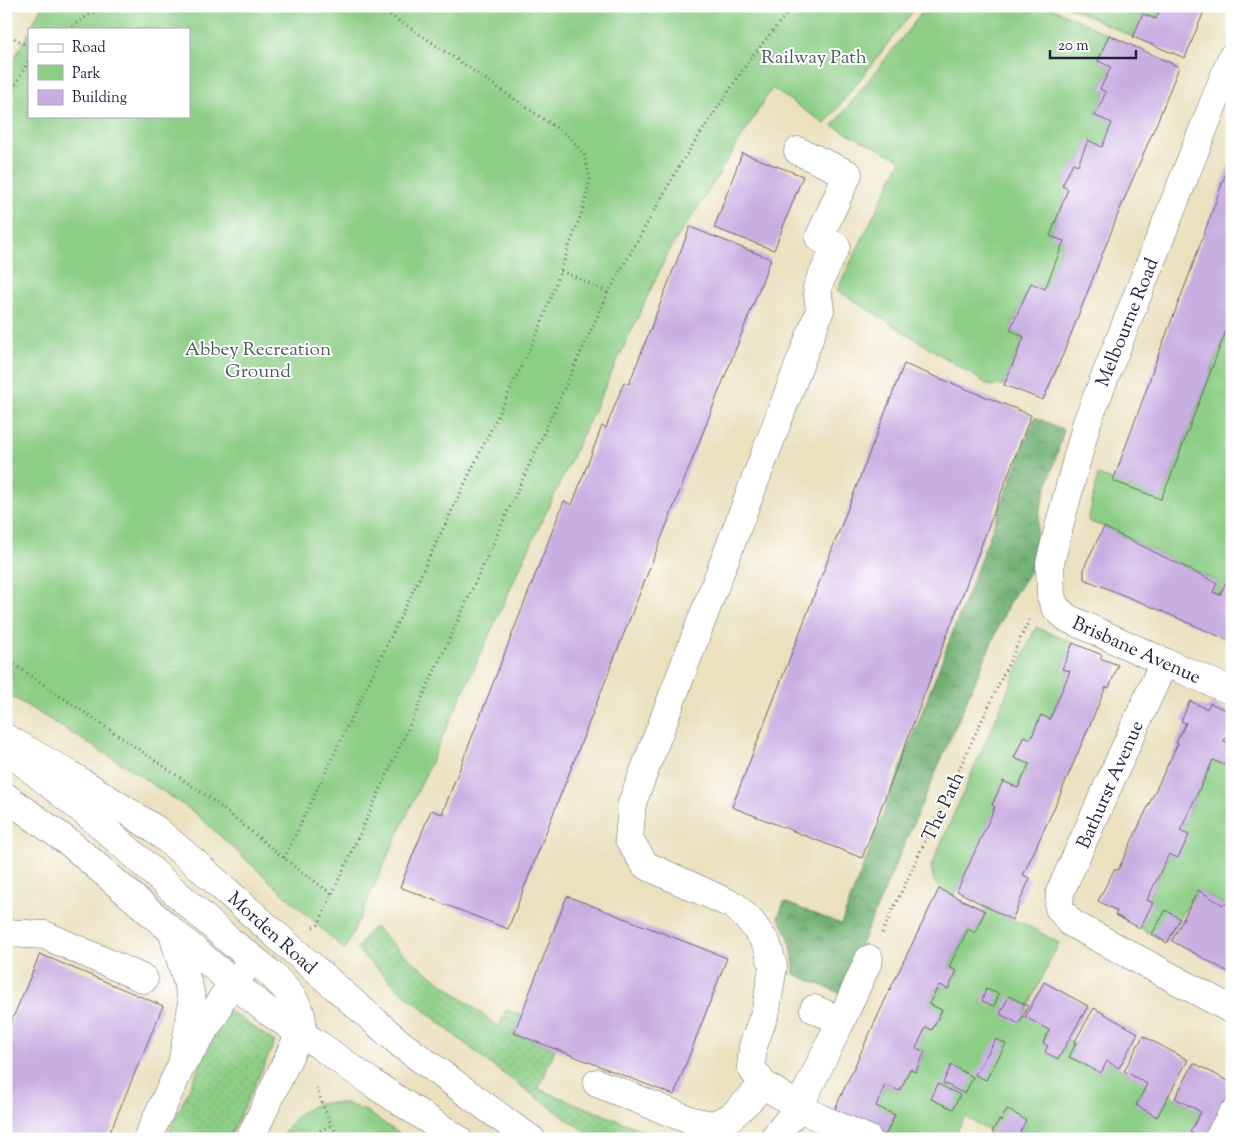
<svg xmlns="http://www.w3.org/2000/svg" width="1238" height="1145" font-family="'Sorts Mill Goudy',serif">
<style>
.grass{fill:url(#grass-dots);stroke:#587860}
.forest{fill:url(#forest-crowns);stroke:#4a6a57}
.green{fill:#8dce86;stroke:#587860}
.building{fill:#c9aee2}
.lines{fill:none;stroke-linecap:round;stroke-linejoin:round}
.minor-casing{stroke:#686569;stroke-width:29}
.major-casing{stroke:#686569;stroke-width:29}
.highway-casing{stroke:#686569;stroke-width:29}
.path{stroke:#686569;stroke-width:3;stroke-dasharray:1 4;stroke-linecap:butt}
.minor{stroke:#fff;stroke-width:28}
.major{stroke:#fff;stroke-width:28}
.highway{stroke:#fff;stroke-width:28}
.labels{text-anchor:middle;stroke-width:4;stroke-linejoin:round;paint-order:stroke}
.park-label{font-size:19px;fill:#475e55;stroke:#fff}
.street-label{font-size:19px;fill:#22223b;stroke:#fff}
</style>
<defs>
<pattern id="grass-dots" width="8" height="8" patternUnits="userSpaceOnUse" patternTransform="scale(1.25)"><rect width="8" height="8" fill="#8dce86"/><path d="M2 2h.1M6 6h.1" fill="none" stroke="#79b175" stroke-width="1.8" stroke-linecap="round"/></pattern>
<pattern id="forest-crowns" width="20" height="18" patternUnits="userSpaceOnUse" patternTransform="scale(1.25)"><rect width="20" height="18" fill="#72b173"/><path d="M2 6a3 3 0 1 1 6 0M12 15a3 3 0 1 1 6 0" fill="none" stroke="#5d9060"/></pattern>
</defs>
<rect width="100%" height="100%" fill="#fff"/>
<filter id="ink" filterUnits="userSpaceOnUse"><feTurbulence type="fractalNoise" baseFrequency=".02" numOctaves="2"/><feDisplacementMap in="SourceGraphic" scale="10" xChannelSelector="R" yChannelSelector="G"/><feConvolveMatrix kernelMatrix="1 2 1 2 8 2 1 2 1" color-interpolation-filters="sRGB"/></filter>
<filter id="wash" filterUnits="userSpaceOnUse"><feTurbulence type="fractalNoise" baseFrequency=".0096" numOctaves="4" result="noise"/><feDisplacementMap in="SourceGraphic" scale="20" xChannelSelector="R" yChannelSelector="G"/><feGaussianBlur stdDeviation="1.12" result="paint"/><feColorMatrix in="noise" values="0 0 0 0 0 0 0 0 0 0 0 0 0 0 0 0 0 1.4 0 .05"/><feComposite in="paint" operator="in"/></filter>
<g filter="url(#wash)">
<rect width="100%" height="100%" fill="#ebe1bf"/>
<!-- grass -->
<g class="grass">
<polygon points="375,927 401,952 499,1027 506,1010 521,1015 514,1033 555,1049 539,1089 665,1139 595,1139 490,1064 401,991 357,950 368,932"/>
<polygon points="226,1009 275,1042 229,1139 166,1139"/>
</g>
<!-- forest -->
<path class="forest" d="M 1035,417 L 1064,430 L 1040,510 L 1032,568 L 1009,603 L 840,993 L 794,974 C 793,949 791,938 778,917 L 784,902 L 841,924 Z"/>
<!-- green -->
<g class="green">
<polygon points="42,6 917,6 825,124 772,88 701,203 681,232 667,255 518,572 345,950 195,813 124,765 6,693 6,73 29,32 29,116 189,116 189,29 30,29"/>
<polygon points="927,6 1048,6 1109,35 1098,61 1111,67 1100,89 1106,92 1095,115 1112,123 1102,147 1088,141 1078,165 1073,163 1062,186 1068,189 1050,235 1064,241 1045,289 1031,283 1010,330 1024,337 1004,385 990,386 837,290 901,160 833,126"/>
<polygon points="1067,6 1161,6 1156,19 1143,14 1133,37"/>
<polygon points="1232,315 1232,584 1226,582 1220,595 1213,592 1217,582 1104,527 1088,521 1098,475 1161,498 1171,476"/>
<path d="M 1036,627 L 1073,643 L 1062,668 L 1070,671 L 1050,719 L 1041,715 L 1031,739 L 1023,736 L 1014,757 L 1029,764 L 1018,788 L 1003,781 L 992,805 L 995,807 L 966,873 L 954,896 C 937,888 934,886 931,866 Z"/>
<polygon points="1232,749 1232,907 1225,903 1223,905 1198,890 1180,919 1167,943 1140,928 1152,903 1147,900 1169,854 1178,857 1188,835 1180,831 1213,760 1224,765"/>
<polygon points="988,907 1012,920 1025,924 1059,943 1024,1015 1049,1030 1043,1043 1048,1046 1045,1052 1058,1059 1068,1040 1076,1043 1069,1057 1100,1073 1107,1061 1147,1084 1136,1104 1157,1117 1170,1093 1175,1098 1201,1112 1191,1132 1202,1139 1047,1139 1042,1136 1040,1139 1004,1139 965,1117 952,1139 884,1139 895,1115 876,1106 885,1085 900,1091 910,1069 916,1072 925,1052 916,1048 926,1027 932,1030 942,1011 929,1004 939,985 948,989 957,971 949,967 968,929 976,932"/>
<path d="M 318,1103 L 345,1103 L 366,1111 L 407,1139 L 281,1139 C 293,1118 296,1114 318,1103 Z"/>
</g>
<g id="blocks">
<!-- building -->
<g class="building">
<polygon points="6,6 16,6 6,20"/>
<polygon points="1161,6 1206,6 1185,58 1133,37 1143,14 1156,19"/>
<polygon points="1109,35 1179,67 1160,115 1120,209 1064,352 1043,400 1004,385 1024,337 1010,330 1031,283 1045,289 1064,241 1050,236 1068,189 1062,186 1073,163 1078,165 1088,140 1102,147 1112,123 1095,116 1106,92 1100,89 1111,67 1098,61"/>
<polygon points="742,153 803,176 774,250 714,228"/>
<polygon points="1232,156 1232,315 1171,476 1161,499 1113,481 1147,388 1154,366 1188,278"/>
<polygon points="690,227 771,259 508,929 400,887 431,810 442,814 564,501 572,505 602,426 606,428 624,382 629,384"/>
<polygon points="904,364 1031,415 862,858 732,807"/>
<polygon points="1104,527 1217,583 1213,592 1220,595 1226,582 1232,584 1232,642 1157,609 1084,579 1084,570 1086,563"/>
<polygon points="1073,643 1102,655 1100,658 1118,665 1109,688 1106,687 1056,804 1023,875 1030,878 1012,920 957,891 995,807 992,805 1003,781 1018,788 1029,764 1014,758 1024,736 1031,739 1041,715 1050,719 1070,671 1062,669"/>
<polygon points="1190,701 1207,709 1210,703 1232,713 1232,725 1224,741 1232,744 1232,749 1224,765 1213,760 1180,831 1189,835 1178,858 1169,854 1147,900 1153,903 1140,928 1115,915 1117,911 1098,901 1114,870 1118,870 1178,743 1176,743 1186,723 1181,721"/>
<polygon points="939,889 985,911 975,933 968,929 949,967 957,971 948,989 939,985 929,1004 942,1010 932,1030 926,1027 916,1048 925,1052 915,1072 910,1069 900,1091 885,1085 876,1106 895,1115 884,1138 833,1113 892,985"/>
<polygon points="1198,890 1223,905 1224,903 1232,907 1232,974 1172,941"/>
<polygon points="567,896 727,958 674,1095 514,1033"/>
<polygon points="1166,910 1180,919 1167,943 1152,934"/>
<polygon points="40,954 163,1006 107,1139 6,1139 6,1034"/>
<polygon points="1044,982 1088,1006 1058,1059 1045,1052 1048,1046 1043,1043 1049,1030 1025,1017"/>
<polygon points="986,989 999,994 994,1006 982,1001"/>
<polygon points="1009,996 1028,1006 1019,1024 1000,1014"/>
<polygon points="1094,1008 1138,1033 1119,1068 1107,1061 1101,1073 1069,1057 1076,1043 1074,1043"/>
<polygon points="1143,1036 1188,1060 1157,1117 1136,1105 1147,1084 1124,1071"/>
<polygon points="996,1039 1006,1044 986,1080 975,1075"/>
<polygon points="1194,1063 1232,1083 1232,1101 1209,1139 1202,1139 1190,1132 1201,1112 1175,1098"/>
<polygon points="951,1065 973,1077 965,1094 943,1083"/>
<polygon points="938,1084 960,1095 953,1109 931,1099"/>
<polygon points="1007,1109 1026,1120 1020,1132 1032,1139 1004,1139 992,1132 999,1120 1001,1121"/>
</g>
</g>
</g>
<g filter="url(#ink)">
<use href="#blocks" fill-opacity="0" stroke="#686569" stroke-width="1"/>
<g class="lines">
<!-- minor casing -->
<g class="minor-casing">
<g id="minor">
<polyline points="1232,57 1087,422 1061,519 1050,563 1051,596 1055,607 1067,618 1164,662 1232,691"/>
<polyline points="798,151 848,174 819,238 836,246 817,287 820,310 632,803 629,839 645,865 735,906 751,922 767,944 773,966 766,1010 753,1046 751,1067 763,1084 799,1107 820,1118 868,1139"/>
<polyline points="1164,662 1060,892 1059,908 1071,923 1232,1010"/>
<polyline points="6,933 45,935 144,979"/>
<polyline points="814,1009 841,1021"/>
<polyline points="597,1083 692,1121 713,1125 731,1117 749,1100 763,1084"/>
<polyline points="773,1139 799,1107 841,1021 869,959"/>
<polyline points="1218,1139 1232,1114"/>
</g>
</g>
<!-- major casing -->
<g class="major-casing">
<g id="major">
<polyline points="6,738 69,774 155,829 194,862 285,943 402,1045 512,1126 531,1139"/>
<polyline points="172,931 233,983 269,1012 300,1033 319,1045 372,1083 458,1139"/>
<polyline points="182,1064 215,1014 221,1000 233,983 245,969"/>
</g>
</g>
<!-- highway casing -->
<g class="highway-casing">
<g id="highway">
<path d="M 6,749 L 96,821 L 231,942 C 253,958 301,993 302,1022 C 302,1025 300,1030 300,1033 L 250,1139"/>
<polyline points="6,797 71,844 172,931 189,988 192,1001 191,1013 182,1064 147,1139"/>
</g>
</g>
<!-- path -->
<g class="path">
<polyline points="68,29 103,6"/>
<polyline points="6,33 29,47"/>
<polyline points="6,102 29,60"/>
<polyline points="561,271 578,278 608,293"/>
<polyline points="6,659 207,796 300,871 332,894"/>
<polyline points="284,858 538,332 583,209 590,179 584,155 571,138 421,35 376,6"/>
<polyline points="313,927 318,925 608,293 681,163 750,59 793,6"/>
<polyline points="882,933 1030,618"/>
<path d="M 317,1088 C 322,1106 330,1123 340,1139"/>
<polyline points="315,1139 319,1131 332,1125"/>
</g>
<!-- minor -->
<use href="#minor" class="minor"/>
<!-- major -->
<use href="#major" class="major"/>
<!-- highway -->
<use href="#highway" class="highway"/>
</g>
</g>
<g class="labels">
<!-- park labels -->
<g class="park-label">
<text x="814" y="63">Railway Path</text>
<text x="258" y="355">Abbey Recreation<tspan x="258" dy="22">Ground</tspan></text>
</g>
<!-- street labels -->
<g class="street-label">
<text transform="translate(1126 322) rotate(-68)" y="7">Melbourne Road</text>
<text transform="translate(1137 649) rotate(24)" y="7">Brisbane Avenue</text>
<text transform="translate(1109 784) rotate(-66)" y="7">Bathurst Avenue</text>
<text transform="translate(942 806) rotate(-65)" y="7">The Path</text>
<text transform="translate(273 932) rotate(42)" y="7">Morden Road</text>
</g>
</g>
<!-- margin -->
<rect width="1238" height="1145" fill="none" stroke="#fff" stroke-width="25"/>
<!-- legend -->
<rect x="28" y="28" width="162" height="90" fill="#ffffff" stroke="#a7a7b1"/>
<rect x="38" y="44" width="25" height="8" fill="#ffffff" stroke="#a7a7b1"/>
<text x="72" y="52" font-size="15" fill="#22223b">Road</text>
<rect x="38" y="65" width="25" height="15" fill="#8dce86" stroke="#a7a7b1"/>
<text x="72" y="78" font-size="15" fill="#22223b">Park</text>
<rect x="38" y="90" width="25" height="15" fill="#c9aee2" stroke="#a7a7b1"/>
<text x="72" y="102" font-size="15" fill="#22223b">Building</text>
<!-- scale -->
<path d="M1050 50v8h86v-8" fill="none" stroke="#22223b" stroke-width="2.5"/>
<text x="1058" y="50" font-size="15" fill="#22223b" stroke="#ffffff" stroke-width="4" paint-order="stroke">20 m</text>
</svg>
